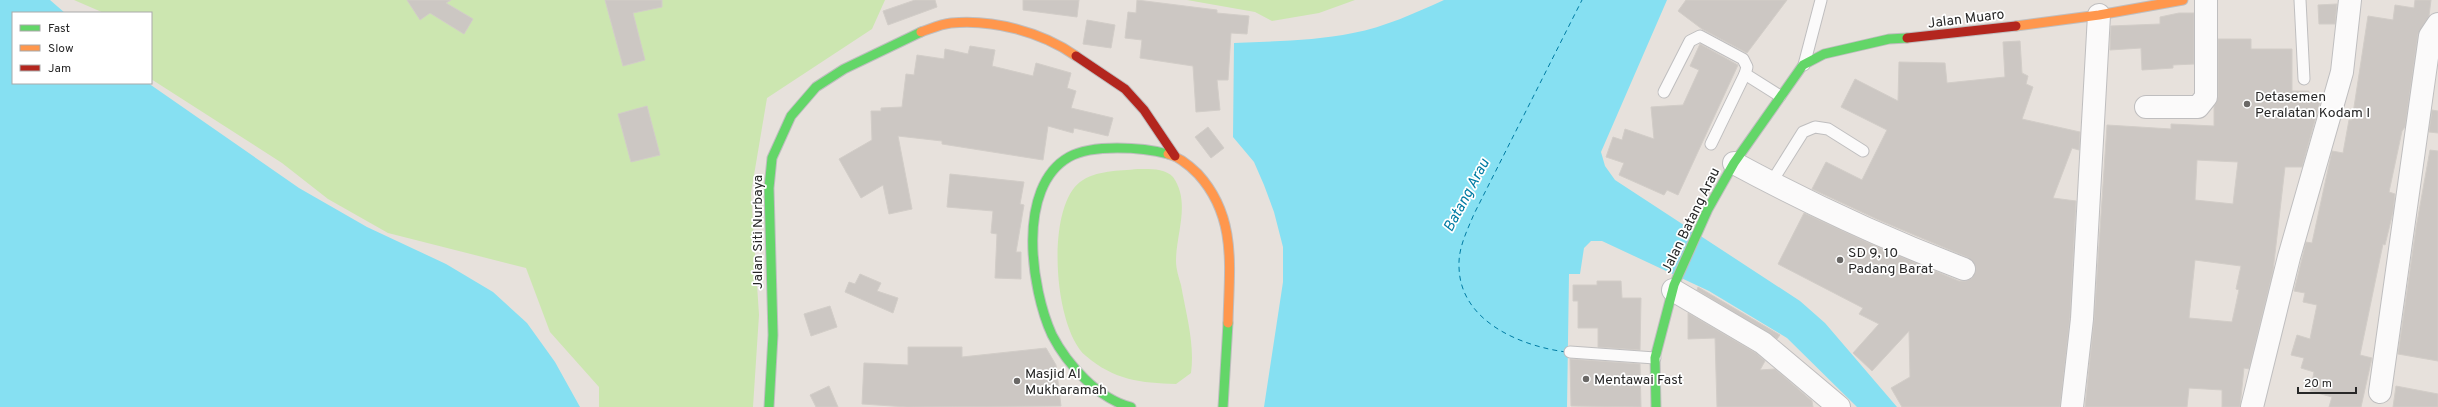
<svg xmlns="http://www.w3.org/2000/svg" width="2438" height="407" font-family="Overpass,sans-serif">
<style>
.green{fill:#cce6b0}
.water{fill:#86e0f2}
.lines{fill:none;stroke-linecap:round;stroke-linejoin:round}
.ferry{stroke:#007ba3;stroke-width:1;stroke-dasharray:5 4;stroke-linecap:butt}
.building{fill:#ccc7c3;stroke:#d2cdc8;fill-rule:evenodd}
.lane-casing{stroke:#bfbebf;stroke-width:13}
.street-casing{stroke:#bfbebf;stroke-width:24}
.fast-casing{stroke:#bfbebf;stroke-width:11}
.slow-casing{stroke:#bfbebf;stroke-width:11}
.jam-casing{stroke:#bfbebf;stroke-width:11}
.lane{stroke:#fbfafa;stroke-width:11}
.street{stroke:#fbfafa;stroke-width:22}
.fast{stroke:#63d668;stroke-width:9}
.slow{stroke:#ff974d;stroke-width:9}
.jam{stroke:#b3261e;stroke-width:9}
.poi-dot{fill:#6a6866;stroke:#fff;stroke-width:1.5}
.labels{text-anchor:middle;stroke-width:3.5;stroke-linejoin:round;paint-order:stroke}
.street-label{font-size:14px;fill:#272727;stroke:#fff}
.poi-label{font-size:14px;fill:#272727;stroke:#fff;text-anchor:start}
.water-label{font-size:15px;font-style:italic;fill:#007ba3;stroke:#fff}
</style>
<rect width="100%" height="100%" fill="#e7e1dc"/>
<!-- green -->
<g class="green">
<polygon points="74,0 885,0 872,29 767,98 751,193 759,315 753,407 599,407 599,387 550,332 526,268 388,233 328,199 282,163 151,79 151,13 104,13"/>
<polygon points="1187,0 1355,0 1319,13 1272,21 1255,12"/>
<path d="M 1138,169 C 1149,169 1165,168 1173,177 C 1191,202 1176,234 1176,261 C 1176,269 1179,278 1181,285 C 1186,314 1195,344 1191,373 L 1176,384 C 1141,383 1114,380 1086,356 C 1054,329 1045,209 1080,182 C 1096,170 1119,171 1138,169 Z"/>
</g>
<!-- water -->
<g class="water">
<polygon points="0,0 50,0 65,13 13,13 13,83 148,83 299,188 367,227 446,264 493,292 527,323 555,362 580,407 0,407"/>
<path d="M 1444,0 L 1667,0 L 1601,152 L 1605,166 L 1615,180 L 1800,301 L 1825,323 L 1897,407 L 1857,407 L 1787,338 L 1709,291 L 1602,241 L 1591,241 L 1584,248 L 1580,274 L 1569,274 L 1567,407 L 1264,407 L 1283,282 L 1283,247 L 1274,212 L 1264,185 L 1254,162 L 1233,137 L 1234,43 C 1274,41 1314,41 1353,33 C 1385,27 1415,13 1444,0 Z"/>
</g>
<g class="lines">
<!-- ferry -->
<path class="ferry" d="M 1566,352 C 1520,346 1460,321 1459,267 C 1458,248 1467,231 1474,214 L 1582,0"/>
</g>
<!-- building -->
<g class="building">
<polygon points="407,0 451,0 446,3 473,19 464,34 430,13 420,20"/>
<polygon points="605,0 662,0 662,7 633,13 645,60 623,66"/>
<polygon points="915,0 935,0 937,7 888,25 883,11"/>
<polygon points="1023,0 1079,0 1077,17 1023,10"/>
<polygon points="1137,0 1217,10 1217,13 1249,16 1247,34 1231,33 1228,80 1217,80 1220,110 1196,112 1193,66 1140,58 1142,40 1125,38 1128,12 1136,13"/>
<polygon points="1686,0 1787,0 1747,53 1702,29 1678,11"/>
<polygon points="2415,0 2431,0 2429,16 2418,34 2405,127 2402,131 2389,192 2395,194 2393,212 2385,245 2383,244 2360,355 2372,358 2361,407 2329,407 2332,397 2310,391 2314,372 2301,368 2304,358 2291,355 2297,335 2310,339 2317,305 2303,302 2305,293 2294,291 2306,242 2312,243 2332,151 2343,153 2349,120 2352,120 2368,16 2393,20 2395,5 2414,8"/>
<polygon points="2337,4 2335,24 2319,24 2318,5"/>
<polygon points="2179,13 2194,13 2194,64 2173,65 2173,68 2142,70 2141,48 2110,50 2111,26 2160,24 2160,17"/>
<polygon points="1087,20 1115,25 1111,48 1083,44"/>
<path d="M 2218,39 L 2251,39 L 2251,49 L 2292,49 L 2292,91 L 2309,91 L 2309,95 L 2322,95 L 2302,167 L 2285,167 L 2273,271 L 2249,369 L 2244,368 L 2240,407 L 2222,407 L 2222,390 L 2189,388 L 2187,407 L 2085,407 L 2094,320 L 2107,125 L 2171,129 L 2171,124 L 2214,126 L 2214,107 L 2218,97 ZM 2197,160 L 2238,162 L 2233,204 L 2195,200 ZM 2195,260 L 2241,266 L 2236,289 L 2239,290 L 2232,322 L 2189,318 Z"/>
<polygon points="2020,41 2022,73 2028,76 2026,84 2033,87 2022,119 2080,132 2079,150 2072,148 2053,198 2076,201 2070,318 2060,407 1902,407 1891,388 1910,377 1909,331 1872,371 1853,353 1879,324 1859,314 1863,308 1778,264 1804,213 1871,244 1959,281 1966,281 1972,278 1976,268 1969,258 1881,221 1812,189 1826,162 1862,180 1887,130 1841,107 1855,79 1898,101 1899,62 1945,63 1947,83 2005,77 2003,42"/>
<polygon points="1700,44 1738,65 1678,195 1667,190 1664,195 1619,175 1624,163 1606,157 1613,137 1622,140 1625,129 1654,139 1651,107 1683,105 1699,70 1690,66"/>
<polygon points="970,46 995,50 992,66 1033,76 1036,63 1071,73 1067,88 1076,91 1071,108 1113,118 1108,136 1074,128 1073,133 1048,126 1043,160 942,144 942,141 898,136 912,209 889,214 883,185 861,198 839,159 872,140 871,111 881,111 881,108 902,107 906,74 914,75 917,55 944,59 945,49 968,54"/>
<polygon points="647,106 660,155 631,162 618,114"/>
<polygon points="2432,110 2438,111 2438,133 2429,132"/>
<polygon points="1208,127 1224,148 1211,158 1195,137"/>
<polygon points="2430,150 2438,151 2438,361 2398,354 2416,228"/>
<polygon points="950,174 1024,182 1020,204 1024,205 1016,252 1021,252 1021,279 995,278 997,234 991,233 993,211 947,207"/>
<polygon points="860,274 881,283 877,291 898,298 893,313 845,292 849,282 855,284"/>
<polygon points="1597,281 1621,281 1622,298 1641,298 1640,350 1598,347 1598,328 1578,328 1578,301 1573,301 1573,285 1597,285"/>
<polygon points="1698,287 1780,335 1777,339 1697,290"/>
<polygon points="830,306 837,327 811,336 804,314"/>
<polygon points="1688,313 1756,353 1765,361 1760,370 1775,369 1812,401 1813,407 1717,407 1715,338 1688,339"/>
<polygon points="908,347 962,347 962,357 1046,348 1056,365 1061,406 907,407 862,404 864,363 908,365"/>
<polygon points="1570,359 1640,364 1641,407 1571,406"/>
<polygon points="829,386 838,407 816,407 810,395"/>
<polygon points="2396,386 2438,394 2438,407 2393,407"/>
</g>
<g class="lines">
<!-- lane casing -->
<g class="lane-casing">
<g id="lane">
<polyline points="2300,0 2304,79"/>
<polyline points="1804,65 1821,0"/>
<polyline points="1745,74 1780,96"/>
<polyline points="1664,92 1690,41 1700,36 1743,59 1747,67 1745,74 1711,144"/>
<polyline points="1771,183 1803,132 1815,127 1828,129 1863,151"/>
<polyline points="1570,352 1655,358"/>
</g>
</g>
<!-- street casing -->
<g class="street-casing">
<g id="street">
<polyline points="2146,107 2198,107 2206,97 2206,0"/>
<path d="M 1734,163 C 1808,203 1885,239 1964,269"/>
<polyline points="1673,290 1763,343 1839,407"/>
<polyline points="2380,392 2430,36 2438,24"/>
<polyline points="2072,407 2082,319 2099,15"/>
<polyline points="2252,407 2289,257 2342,72 2350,0"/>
</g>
</g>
<!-- fast casing -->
<g class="fast-casing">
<g id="fast">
<polyline points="769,407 773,335 769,188 772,158 791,116 816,87 844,69 921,32"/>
<path d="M 1131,407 C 1098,399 1067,364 1052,335 C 1031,289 1016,187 1069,157 C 1092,144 1142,147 1168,154"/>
<polyline points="1223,407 1228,323"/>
<polyline points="1656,407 1655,358 1674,285 1708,209 1734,163 1803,65 1824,54 1889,39 1907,38"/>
</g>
</g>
<!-- slow casing -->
<g class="slow-casing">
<g id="slow">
<polyline points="2016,26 2099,15 2183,0"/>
<path d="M 921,32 C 930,29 941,24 951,23 C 993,19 1042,32 1076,56"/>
<path d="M 1168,154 C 1180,157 1190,166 1198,174 C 1238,218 1229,269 1228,323"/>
</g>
</g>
<!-- jam casing -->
<g class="jam-casing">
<g id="jam">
<polyline points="1907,38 2016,26"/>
<polyline points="1076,56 1125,89 1144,110 1175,156"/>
</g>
</g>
<!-- lane -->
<use href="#lane" class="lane"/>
<!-- street -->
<use href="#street" class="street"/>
<!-- fast -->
<use href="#fast" class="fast"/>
<!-- slow -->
<use href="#slow" class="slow"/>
<!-- jam -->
<use href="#jam" class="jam"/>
</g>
<!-- markers -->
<g class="poi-dot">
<circle cx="2247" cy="104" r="4"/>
<circle cx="1840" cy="260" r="4"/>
<circle cx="1586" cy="379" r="4"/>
<circle cx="1017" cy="381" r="4"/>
</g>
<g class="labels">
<!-- street labels -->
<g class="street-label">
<text transform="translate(1966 18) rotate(-7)" y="5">Jalan Muaro</text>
<text transform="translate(1690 220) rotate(-64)" y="5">Jalan Batang Arau</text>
<text transform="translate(757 232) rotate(-90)" y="5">Jalan Siti Nurbaya</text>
</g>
<!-- poi labels -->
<g class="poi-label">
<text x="2255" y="101">Detasemen<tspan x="2255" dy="16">Peralatan Kodam I</tspan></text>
<text x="1848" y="257">SD 9, 10<tspan x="1848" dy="16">Padang Barat</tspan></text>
<text x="1025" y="378">Masjid Al<tspan x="1025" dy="16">Mukharamah</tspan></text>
<text x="1594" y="384">Mentawai Fast</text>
</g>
<!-- water labels -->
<g class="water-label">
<text transform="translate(1466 195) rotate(-62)" y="5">Batang Arau</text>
</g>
</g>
<!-- legend -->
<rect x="12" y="12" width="140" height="72" fill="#ffffff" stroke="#a9a9a9"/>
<rect x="20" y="25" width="20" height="6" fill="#63d668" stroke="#a9a9a9"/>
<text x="48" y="32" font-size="12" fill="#272727">Fast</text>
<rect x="20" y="45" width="20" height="6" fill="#ff974d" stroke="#a9a9a9"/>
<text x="48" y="52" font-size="12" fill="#272727">Slow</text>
<rect x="20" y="65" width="20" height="6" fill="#b3261e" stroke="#a9a9a9"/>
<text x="48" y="72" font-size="12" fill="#272727">Jam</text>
<!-- scale -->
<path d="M2298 387v6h58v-6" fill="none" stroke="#272727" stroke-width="2"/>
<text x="2304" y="387" font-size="12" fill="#272727" stroke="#ffffff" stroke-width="3" paint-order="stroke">20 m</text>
</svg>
